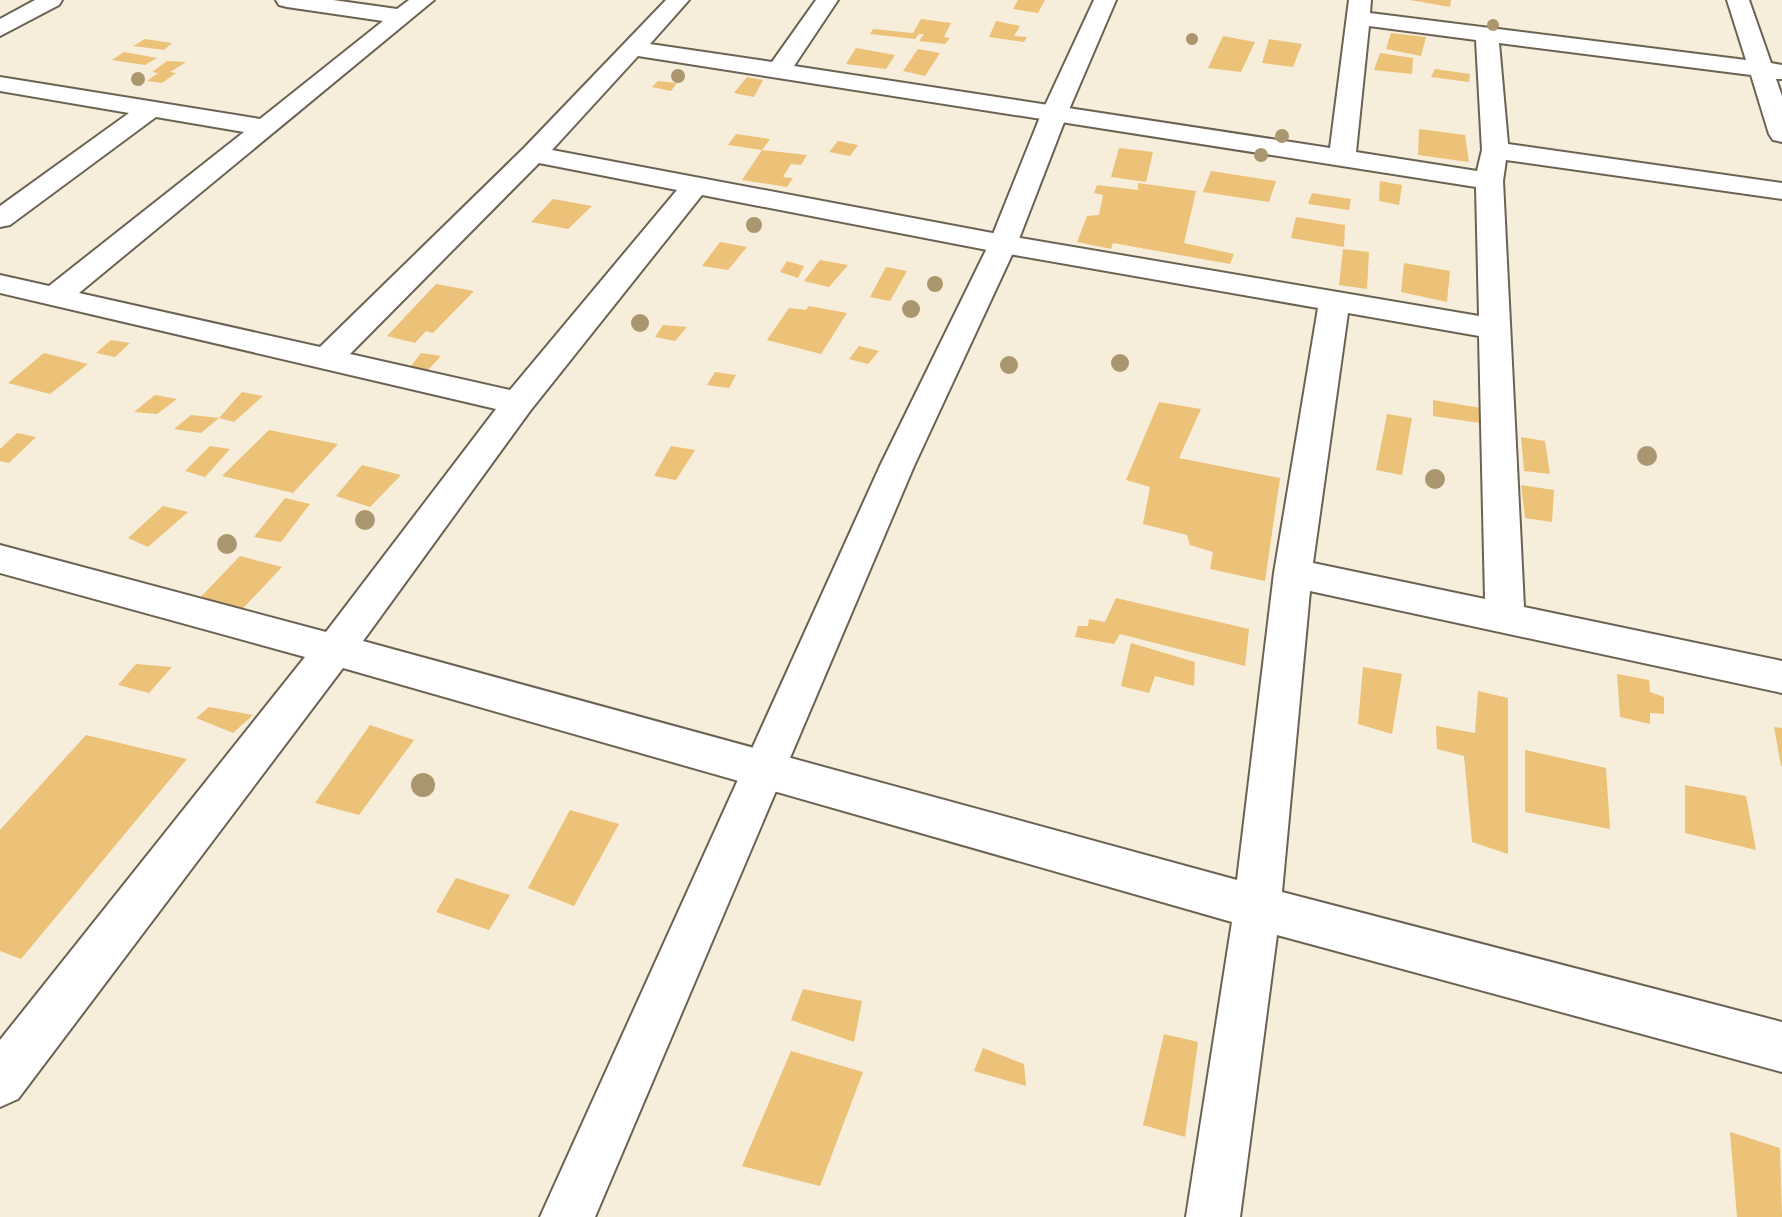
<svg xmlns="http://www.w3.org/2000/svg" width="1782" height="1217" font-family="'DejaVu Sans',sans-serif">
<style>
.building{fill:#ecc178}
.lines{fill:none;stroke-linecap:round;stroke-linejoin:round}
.minor-casing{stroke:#6b6253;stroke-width:4}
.tertiary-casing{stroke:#6b6253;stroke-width:4}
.minor{fill:#fff;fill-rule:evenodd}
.tertiary{fill:#fff;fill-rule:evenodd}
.tree{fill:#aa966f}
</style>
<rect width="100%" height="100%" fill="#f7eddb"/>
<!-- building -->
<g class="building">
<polygon points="1018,0 1045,0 1038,13 1013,9"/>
<polygon points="1410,0 1451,0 1450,7"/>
<polygon points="921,19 951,23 944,37 950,38 945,44 919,41 924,34 919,34 915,39 870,34 873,29 913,33"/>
<polygon points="996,21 1020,26 1014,36 1027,37 1024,42 989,37"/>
<polygon points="1391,33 1426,37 1421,56 1386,49"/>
<polygon points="1223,36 1255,42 1241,72 1208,68"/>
<polygon points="145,39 172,43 164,50 133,46"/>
<polygon points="1269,39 1302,44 1293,67 1262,63"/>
<polygon points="856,48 895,55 886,69 846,64"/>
<polygon points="918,49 940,53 925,76 903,71"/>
<polygon points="124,52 157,58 145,65 112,60"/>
<polygon points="1380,53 1413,58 1412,74 1374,70"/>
<polygon points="167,61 186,62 170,72 176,73 162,83 147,81 158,73 152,72"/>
<polygon points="1435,69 1470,74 1469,82 1431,77"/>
<polygon points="747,77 763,80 754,97 734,93"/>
<polygon points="658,81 677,83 671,91 652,87"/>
<polygon points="1419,129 1465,135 1469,162 1418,155"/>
<polygon points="736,134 770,139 762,150 807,155 801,165 791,164 783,177 793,178 787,187 742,180 762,150 728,145"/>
<polygon points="838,141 858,145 850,156 829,152"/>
<polygon points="1119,148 1153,152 1146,182 1111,177"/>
<polygon points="1211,171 1276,181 1269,202 1203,192"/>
<polygon points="1380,181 1402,185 1399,205 1379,201"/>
<polygon points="1138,183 1196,191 1184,243 1234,254 1230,264 1113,243 1111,249 1077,242 1087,216 1099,215 1103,195 1094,193 1097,185 1138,190"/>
<polygon points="1312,193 1351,199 1349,210 1308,204"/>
<polygon points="553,199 592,206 568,229 531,222"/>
<polygon points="1296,217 1345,225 1344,247 1291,238"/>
<polygon points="720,242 747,247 728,270 702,266"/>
<polygon points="1343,249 1369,252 1367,289 1339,285"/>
<polygon points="820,260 848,265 829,287 804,281"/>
<polygon points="787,261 804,266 798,278 780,272"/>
<polygon points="1404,263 1450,271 1447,302 1401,292"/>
<polygon points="886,267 907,271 890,301 870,297"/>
<polygon points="436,284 474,291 433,333 426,331 415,343 387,336"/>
<polygon points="809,306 847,313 821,354 767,340 789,308 806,310"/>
<polygon points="663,325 687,327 675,341 655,337"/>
<polygon points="111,340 130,343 115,357 96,353"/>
<polygon points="859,346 879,351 868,364 849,359"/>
<polygon points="44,353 88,364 50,394 8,383"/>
<polygon points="421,353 441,356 427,371 411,366"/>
<polygon points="715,372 736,375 729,388 707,385"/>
<polygon points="242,392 263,396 234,422 219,418"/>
<polygon points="155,395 177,399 157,414 134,412"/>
<polygon points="1433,400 1481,408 1480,423 1433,416"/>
<polygon points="1159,402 1201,409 1179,458 1280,478 1265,581 1210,569 1213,552 1190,545 1187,535 1143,524 1150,487 1126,480"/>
<polygon points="1387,414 1412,418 1402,475 1376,470"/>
<polygon points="191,415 219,418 201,433 174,429"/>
<polygon points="269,430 338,444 293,493 222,476"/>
<polygon points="17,433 36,437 9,463 0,461 0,449"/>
<polygon points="1521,437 1545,441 1550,474 1524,471"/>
<polygon points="210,446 230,449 205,477 185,471"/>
<polygon points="671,446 695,450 676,480 654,476"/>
<polygon points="362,465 401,475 370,507 336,496"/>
<polygon points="1521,485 1554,490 1552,522 1525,518"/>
<polygon points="285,498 310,504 281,542 254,537"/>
<polygon points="163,506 188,512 148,547 128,538"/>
<polygon points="240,556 282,567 231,621 192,606"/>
<polygon points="1116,598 1249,629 1245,666 1120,634 1114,644 1075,637 1078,626 1088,626 1089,619 1105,622"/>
<polygon points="1131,643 1195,662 1194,686 1155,676 1149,693 1121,686"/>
<polygon points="136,664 172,667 149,693 118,685"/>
<polygon points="1363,667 1402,674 1392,734 1358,724"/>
<polygon points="1617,674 1649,680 1650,692 1664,697 1664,714 1650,713 1650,724 1620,717"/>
<polygon points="1478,691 1508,698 1508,854 1472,842 1464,756 1437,749 1436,726 1475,733"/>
<polygon points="209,707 253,715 233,733 196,718"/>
<polygon points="370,725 414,740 359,815 315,803"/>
<polygon points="1774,727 1782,728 1782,766 1781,766"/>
<polygon points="86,735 187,759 21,959 0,951 0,830"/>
<polygon points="1525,750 1606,768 1610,829 1525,812"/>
<polygon points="1685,785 1746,796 1756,850 1685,833"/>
<polygon points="570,810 619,824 574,906 528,888"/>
<polygon points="456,878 510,895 489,930 436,912"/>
<polygon points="803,989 862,1001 854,1042 791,1020"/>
<polygon points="1164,1034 1198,1042 1185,1137 1143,1125"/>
<polygon points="983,1048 1024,1064 1026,1086 974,1071"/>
<polygon points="791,1051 863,1072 820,1186 742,1166"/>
<polygon points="1730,1132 1780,1148 1782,1217 1737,1217"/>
</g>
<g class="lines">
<!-- minor casing -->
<g class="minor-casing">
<g id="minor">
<polygon points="35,0 62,0 59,5 0,36 0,19"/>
<path d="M 276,0 L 333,0 L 397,9 L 409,0 L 434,0 L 79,293 L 320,347 L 524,148 L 666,0 L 689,0 L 650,44 L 772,62 L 816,0 L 838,0 L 794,66 L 1330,148 L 1349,0 L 1371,0 L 1370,13 L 1746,60 L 1727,0 L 1749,0 L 1771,63 L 1782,65 L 1782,79 L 1776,79 L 1782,96 L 1782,142 L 1773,140 L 1769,134 L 1751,75 L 1499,43 L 1508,144 L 1782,183 L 1782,199 L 1506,160 L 1503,181 L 1524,607 L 1782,661 L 1782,693 L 1310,591 L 1282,892 L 1782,1022 L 1782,1072 L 1277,935 L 1240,1217 L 1186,1217 L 1232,922 L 343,668 L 18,1099 L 0,1107 L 0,1040 L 305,657 L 0,573 L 0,545 L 326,632 L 496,409 L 0,293 L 0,275 L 49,286 L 244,132 L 156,117 L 10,225 L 0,227 L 0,206 L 129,113 L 0,91 L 0,77 L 260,119 L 383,21 L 287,7 L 279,5 ZM 1369,26 L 1476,40 L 1482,150 L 1477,171 L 1356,152 ZM 638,56 L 1476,187 L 1479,316 L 1003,235 L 552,150 ZM 539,163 L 677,190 L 510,390 L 350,354 ZM 702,195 L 1003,253 L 1318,308 L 1274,573 L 1237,880 L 363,641 L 530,411 ZM 1348,313 L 1479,336 L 1485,599 L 1313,563 Z"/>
</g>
</g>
<!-- tertiary casing -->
<g class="tertiary-casing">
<polygon id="tertiary" points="1094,0 1116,0 1068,112 1017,244 914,466 595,1217 540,1217 880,466 989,244 1042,112"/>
</g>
<!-- minor -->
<use href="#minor" class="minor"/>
<!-- tertiary -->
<use href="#tertiary" class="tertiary"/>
</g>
<!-- trees -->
<g class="tree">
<circle cx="1493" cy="25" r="6"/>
<circle cx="1192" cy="39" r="6"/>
<circle cx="678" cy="76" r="7"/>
<circle cx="138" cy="79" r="7"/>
<circle cx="1282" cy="136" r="7"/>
<circle cx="1261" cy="155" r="7"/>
<circle cx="754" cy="225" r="8"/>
<circle cx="935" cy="284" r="8"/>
<circle cx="911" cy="309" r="9"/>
<circle cx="640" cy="323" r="9"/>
<circle cx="1120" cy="363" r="9"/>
<circle cx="1009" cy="365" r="9"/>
<circle cx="1647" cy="456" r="10"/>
<circle cx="1435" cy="479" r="10"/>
<circle cx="365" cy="520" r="10"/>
<circle cx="227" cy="544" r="10"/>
<circle cx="423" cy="785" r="12"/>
</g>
</svg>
